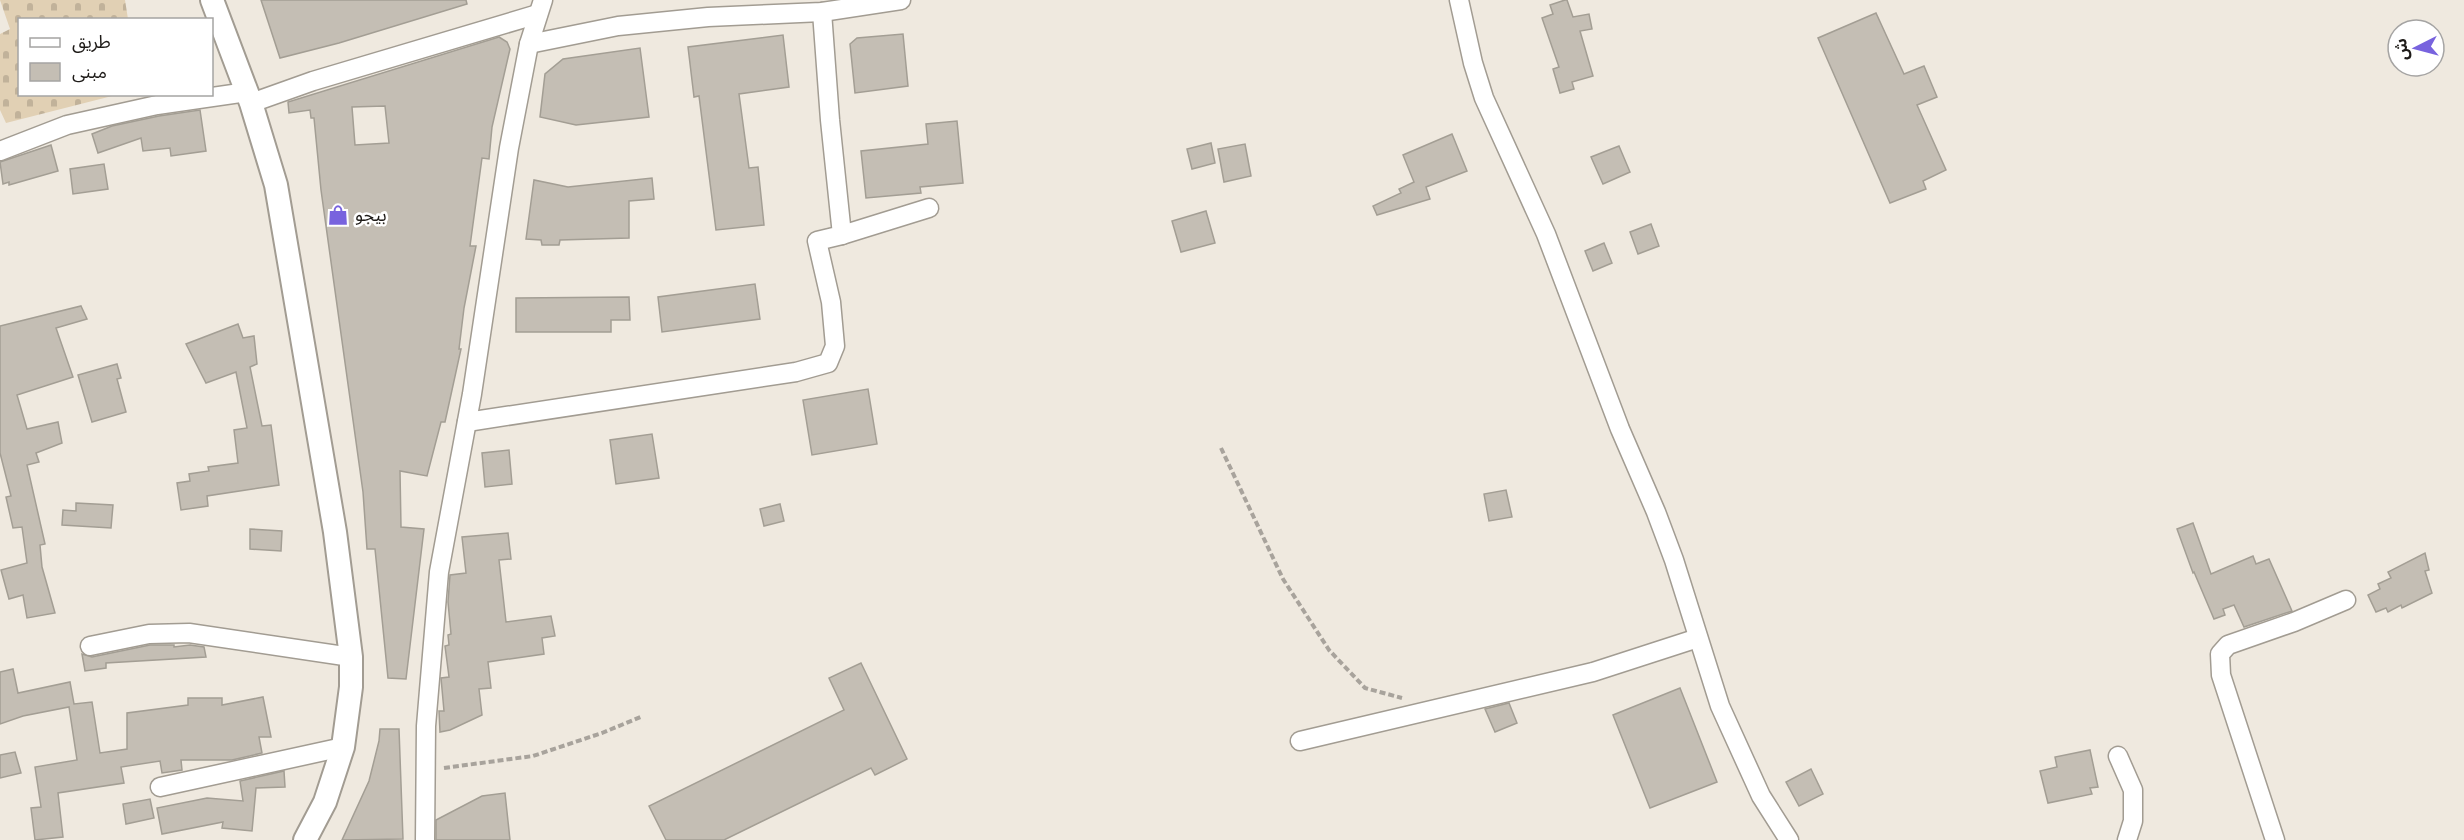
<svg xmlns="http://www.w3.org/2000/svg" width="2464" height="840" font-family="'Playfair Display','Noto Sans Arabic',serif">
<style>
.cemetery{fill:url(#cemetery-stones)}
.building{fill:#c4beb4;stroke:#a39e94;stroke-width:1.5;fill-rule:evenodd}
.lines{fill:none;stroke-linecap:round;stroke-linejoin:round}
.minor-casing{stroke:#a29c92;stroke-width:21}
.major-casing{stroke:#a29c92;stroke-width:26}
.path{stroke:#a8a39c;stroke-width:4;stroke-dasharray:6 3;stroke-linecap:butt}
.minor{stroke:#fff;stroke-width:18}
.major{stroke:#fff;stroke-width:22}
.labels{text-anchor:middle;stroke-width:5;stroke-linejoin:round;paint-order:stroke}
.poi-label{font-size:18px;fill:#1e1b18;stroke:#fff;text-anchor:start}
</style>
<defs>
<pattern id="cemetery-stones" width="16" height="16" patternUnits="userSpaceOnUse" patternTransform="scale(1.5)"><rect width="16" height="16" fill="#e1d0b4"/><path d="M2 7V4a2 2 0 0 1 4 0v3zM10 15v-3a2 2 0 0 1 4 0v3z" fill="#c1b29a"/></pattern>
</defs>
<rect width="100%" height="100%" fill="#efe9df"/>
<!-- cemetery -->
<polygon class="cemetery" points="0,0 125,0 128,19 20,20 20,94 116,95 6,123 0,110 0,34 10,29"/>
<!-- building -->
<g class="building">
<polygon points="261,0 466,0 467,4 339,43 280,58"/>
<polygon points="1565,0 1567,0 1573,17 1589,14 1592,29 1580,31 1593,76 1572,82 1574,89 1560,93 1553,69 1559,67 1542,18 1553,14 1550,5"/>
<polygon points="1876,13 1904,74 1924,66 1937,97 1917,105 1946,170 1923,181 1926,189 1890,203 1818,38"/>
<polygon points="903,34 908,86 855,93 850,44 857,38"/>
<polygon points="783,35 789,87 739,94 749,168 758,167 764,225 716,230 699,96 694,97 688,47"/>
<path d="M 499,37 L 507,42 L 510,49 L 492,127 L 489,159 L 482,158 L 470,246 L 476,246 L 464,308 L 459,349 L 461,349 L 445,422 L 441,422 L 427,476 L 400,471 L 401,527 L 424,529 L 406,679 L 388,678 L 375,549 L 367,549 L 363,492 L 321,190 L 314,118 L 311,118 L 310,110 L 289,113 L 288,102 ZM 385,106 L 389,143 L 355,145 L 352,107 Z"/>
<polygon points="640,48 649,117 576,125 540,117 545,74 563,59"/>
<polygon points="200,110 206,151 171,156 170,148 143,151 141,138 98,153 92,134 112,126 159,116"/>
<polygon points="957,121 963,183 920,187 921,193 866,198 861,151 928,144 926,124"/>
<polygon points="1452,134 1467,171 1426,187 1430,199 1377,215 1373,206 1401,193 1399,189 1414,182 1403,155"/>
<polygon points="1211,143 1215,163 1192,169 1187,149"/>
<polygon points="1245,144 1251,176 1224,182 1218,149"/>
<polygon points="51,145 58,171 9,185 9,182 3,184 0,162"/>
<polygon points="1619,146 1630,172 1603,184 1591,157"/>
<polygon points="104,164 108,189 73,194 70,169"/>
<polygon points="652,178 654,199 629,201 629,238 560,240 559,245 542,245 541,240 526,239 534,180 568,187"/>
<polygon points="1206,211 1215,243 1181,252 1172,221"/>
<polygon points="1651,224 1659,246 1638,254 1630,232"/>
<polygon points="1604,243 1612,263 1593,271 1585,251"/>
<polygon points="755,284 760,319 662,332 658,297"/>
<polygon points="629,297 630,320 611,320 611,332 516,332 516,298"/>
<polygon points="81,306 87,319 56,328 73,377 17,395 27,429 58,422 62,443 36,453 39,462 27,465 45,544 40,545 42,567 55,613 27,618 23,595 9,599 1,570 27,563 22,527 13,528 6,497 11,496 0,453 0,326"/>
<polygon points="238,324 243,338 254,336 257,364 250,367 262,426 271,425 279,485 207,496 208,506 181,510 177,483 190,481 189,474 209,471 208,467 238,463 234,430 247,428 236,372 206,383 186,344"/>
<polygon points="117,364 121,378 117,379 126,412 92,422 78,375"/>
<polygon points="868,389 877,444 812,455 803,400"/>
<polygon points="652,434 659,478 616,484 610,440"/>
<polygon points="509,450 512,484 485,487 482,453"/>
<polygon points="1506,490 1512,517 1489,521 1484,494"/>
<polygon points="76,503 113,505 111,528 62,525 63,510 76,511"/>
<polygon points="780,504 784,521 764,526 760,509"/>
<polygon points="2193,523 2211,574 2253,556 2256,564 2269,559 2292,611 2244,627 2234,605 2223,609 2225,615 2214,619 2194,572 2193,573 2177,529"/>
<polygon points="250,529 282,531 281,551 250,549"/>
<polygon points="508,533 511,559 499,560 506,622 551,616 555,636 542,638 544,654 488,662 491,688 479,689 482,715 450,730 440,732 439,711 444,711 441,678 449,677 445,646 449,645 448,635 451,634 448,602 450,575 466,573 462,537"/>
<polygon points="2425,553 2429,570 2425,571 2432,593 2402,608 2401,605 2388,612 2386,608 2376,612 2368,595 2380,589 2378,584 2391,578 2388,572"/>
<polygon points="150,645 174,645 174,647 190,645 204,647 206,657 106,663 106,668 85,671 82,654 92,657"/>
<polygon points="861,663 907,759 875,775 871,768 724,840 666,840 649,806 844,710 829,678"/>
<polygon points="13,669 18,693 70,682 74,704 92,702 100,753 127,749 127,713 188,705 188,698 222,698 222,705 263,697 271,737 259,737 262,753 232,760 181,760 182,770 162,773 160,761 121,767 124,783 58,793 63,837 35,840 31,808 41,807 35,767 77,760 69,707 23,716 0,724 0,672"/>
<polygon points="1680,688 1717,782 1650,808 1613,715"/>
<polygon points="1509,703 1517,723 1495,732 1485,709"/>
<polygon points="380,729 399,729 403,839 342,840 369,781 379,741"/>
<polygon points="2090,750 2098,787 2090,788 2092,794 2048,803 2040,771 2057,767 2055,757"/>
<polygon points="15,752 21,773 0,778 0,755"/>
<polygon points="1811,769 1823,794 1799,806 1786,782"/>
<polygon points="284,771 285,787 256,788 252,831 222,828 223,822 162,834 157,808 207,798 243,801 240,781"/>
<polygon points="505,793 510,840 436,840 436,820 482,796"/>
<polygon points="150,799 154,818 126,824 123,804"/>
</g>
<g class="lines">
<!-- minor casing -->
<g class="minor-casing">
<g id="minor">
<polyline points="1459,0 1473,63 1484,98 1546,234 1620,429 1656,512 1674,560 1720,706 1761,796 1789,840"/>
<polyline points="529,44 618,26 708,17 822,12 901,0"/>
<polyline points="251,103 313,81 538,14"/>
<polyline points="0,151 67,125 157,105 247,92"/>
<polyline points="842,235 929,208"/>
<polyline points="467,422 796,372 828,363 835,346 831,302 817,241 842,235 830,120 822,12"/>
<polyline points="90,646 149,634 189,633 351,657"/>
<polyline points="1300,741 1593,672 1698,638"/>
<polyline points="2118,756 2133,790 2133,821 2127,840"/>
<polyline points="160,787 343,747"/>
<polyline points="425,840 426,726 439,572 472,394 509,148 529,44 543,0"/>
<polyline points="2275,840 2221,675 2220,654 2228,645 2294,622 2346,600"/>
</g>
</g>
<!-- major casing -->
<g class="major-casing">
<polyline id="major" points="212,0 251,103 276,185 335,532 351,657 351,687 343,747 325,802 305,840"/>
</g>
<!-- path -->
<g class="path">
<polyline points="1221,448 1283,579 1329,650 1365,688 1402,698"/>
<polyline points="444,768 533,756 602,733 643,716"/>
</g>
<!-- minor -->
<use href="#minor" class="minor"/>
<!-- major -->
<use href="#major" class="major"/>
</g>
<!-- icons -->
<defs>
<g id="shop-bare" transform="scale(1.62)"><path d="M-5-2.5h2.3a2.7 3.5 0 0 1 5.4 0H5L5.5 6h-11ZM-1.5-2.5h3a1.5 2.3 0 0 0-3 0Z" fill="#7863de" stroke="#fff" stroke-width="2.5" paint-order="stroke"/></g>
</defs>
<g fill-rule="evenodd">
<use href="#shop-bare" x="338" y="215"/>
</g>
<g class="labels">
<!-- poi labels -->
<g class="poi-label">
<text x="355" y="221">بيجو</text>
</g>
</g>
<!-- legend -->
<rect x="18" y="18" width="195" height="78" fill="#ffffff" stroke="#a5a4a3" stroke-width="1.5"/>
<rect x="30" y="38" width="30" height="9" fill="#ffffff" stroke="#a5a4a3" stroke-width="1.5"/>
<text x="72" y="48" font-size="18" fill="#1e1b18">طريق</text>
<rect x="30" y="63" width="30" height="18" fill="#c4beb4" stroke="#a5a4a3" stroke-width="1.5"/>
<text x="72" y="78" font-size="18" fill="#1e1b18">مبنى</text>
<!-- north arrow -->
<g transform="translate(2416 48) rotate(264)"><circle r="28" fill="#ffffff" stroke="#a5a4a3" stroke-width="1.5"/>
<path d="M0-4.5L10 22L0 15L-10 22Z" fill="#7863de"/>
<text y="-9" font-size="16" font-weight="bold" text-anchor="middle" fill="#1e1b18">ش</text>
</g>
</svg>
